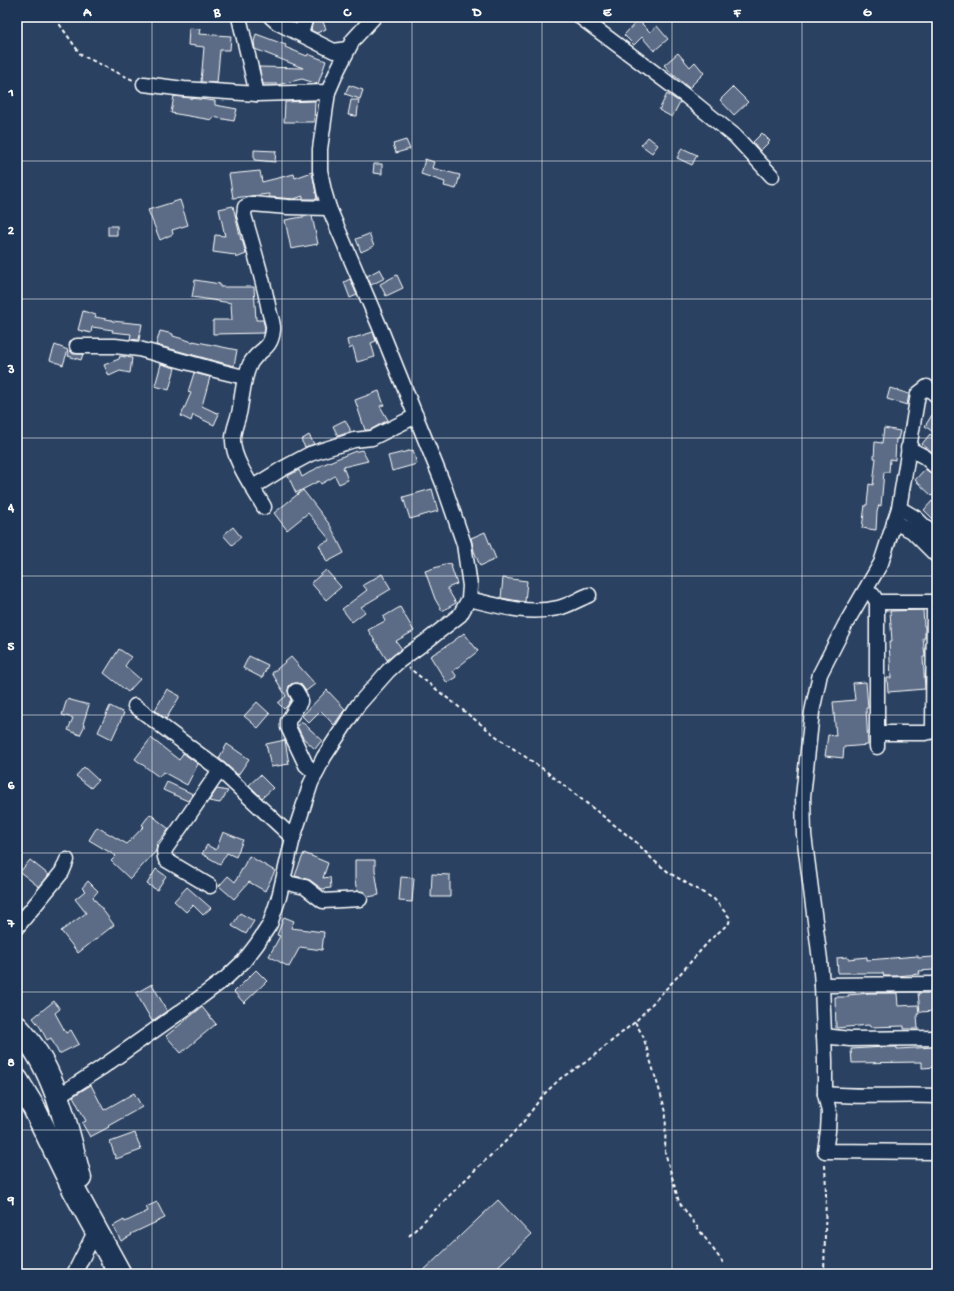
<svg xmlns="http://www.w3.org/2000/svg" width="954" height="1291" font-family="'Gochi Hand',sans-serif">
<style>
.building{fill:#5b6c86;stroke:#fff}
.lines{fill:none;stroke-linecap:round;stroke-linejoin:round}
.minor-casing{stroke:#fff;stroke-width:17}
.trunk-casing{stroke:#fff;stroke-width:25}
.path{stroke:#fff;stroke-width:2;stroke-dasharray:4 3;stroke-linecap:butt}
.minor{stroke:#1d3557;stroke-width:14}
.trunk{stroke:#1d3557;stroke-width:22}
.grid{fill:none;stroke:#fff;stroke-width:1;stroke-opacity:0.55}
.neatline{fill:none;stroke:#fff;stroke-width:1.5}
.grid-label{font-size:13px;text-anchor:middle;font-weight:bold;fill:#fff}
</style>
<rect width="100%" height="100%" fill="#2a4161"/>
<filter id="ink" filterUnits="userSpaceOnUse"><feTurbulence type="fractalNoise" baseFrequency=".025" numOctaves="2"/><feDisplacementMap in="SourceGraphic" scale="8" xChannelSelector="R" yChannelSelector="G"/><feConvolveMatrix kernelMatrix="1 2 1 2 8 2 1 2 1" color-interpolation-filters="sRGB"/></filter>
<g filter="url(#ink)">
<!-- building -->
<g class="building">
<polygon points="314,17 321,17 326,29 317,33 312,31 311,28"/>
<polygon points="638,20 650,32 657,26 668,39 654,51 642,37 634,45 624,35"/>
<polygon points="189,28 200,29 199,34 231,36 230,50 220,50 217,83 201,82 204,47 188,45"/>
<polygon points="256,34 286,45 285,47 307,56 308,54 326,61 318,84 302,79 277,85 277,84 263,84 259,67 303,68 255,49 254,42"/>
<polygon points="678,53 690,67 695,62 704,73 689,88 675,76 674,76 664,65"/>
<polygon points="349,85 363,90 360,99 345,94"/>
<polygon points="733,87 748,102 734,115 720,100"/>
<polygon points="667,94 680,102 672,117 659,110"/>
<polygon points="174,96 215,101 215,105 237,109 234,121 213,117 212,120 171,113"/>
<polygon points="351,100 359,100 357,116 348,115"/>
<polygon points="315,101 314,122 284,122 285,102"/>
<polygon points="762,133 770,141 760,151 753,142"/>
<polygon points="648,137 658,145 652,153 641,145"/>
<polygon points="406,140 410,149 396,153 393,144"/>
<polygon points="682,148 697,155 692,165 677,158"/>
<polygon points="254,150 276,151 275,162 254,160"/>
<polygon points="425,159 434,162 432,168 460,175 456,189 444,186 445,182 421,174"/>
<polygon points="374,164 382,164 382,174 373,173"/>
<polygon points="260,171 262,182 294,174 295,178 312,172 317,199 303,199 303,196 294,199 269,197 269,194 233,198 229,174"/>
<polygon points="180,200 188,225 172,230 173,234 160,240 148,210"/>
<polygon points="233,206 241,240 242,239 246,254 236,258 235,255 213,252 215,235 225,236 219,209"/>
<polygon points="308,216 312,216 318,244 291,249 285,220"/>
<rect x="108" y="226" width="9" height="9"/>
<polygon points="369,234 374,246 361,252 356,239"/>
<polygon points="380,269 385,278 371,285 367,276"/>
<polygon points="397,275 403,288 386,296 380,284"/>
<polygon points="350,279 357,295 350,298 344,282"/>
<polygon points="195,280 220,284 220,287 254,287 256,320 263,320 265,328 264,333 213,334 213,320 232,320 231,303 192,297"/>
<polygon points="83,311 96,315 95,317 112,320 112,321 142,324 139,340 130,339 131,334 112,332 113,330 92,327 91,333 78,330"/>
<polygon points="160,331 173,334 173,336 193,342 193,341 237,350 234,366 156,345"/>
<polygon points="373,332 376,341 371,343 375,357 357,362 353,347 349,349 347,340"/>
<polygon points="55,345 68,350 63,365 50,360"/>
<polygon points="70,350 73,354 83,354 81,360 68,356"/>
<polygon points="120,356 132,358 130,373 120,371 109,376 104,365 119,359"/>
<polygon points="161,364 175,368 169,390 155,386"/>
<polygon points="194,373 210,377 202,406 219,414 214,425 193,415 191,421 181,416 191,393 188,392"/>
<polygon points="890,388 909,394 907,405 887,399"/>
<polygon points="379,391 384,405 380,406 388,420 370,430 365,430 355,400"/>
<polygon points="937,407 937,425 933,432 925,426"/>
<polygon points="345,420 350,429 350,432 338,436 333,426"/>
<polygon points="884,428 900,431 898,439 896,439 895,460 890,459 889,472 884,472 881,506 879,505 877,512 876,530 862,528 865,505 867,505 869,484 873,485 876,458 874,458 875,442 882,443"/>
<polygon points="930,434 937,440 937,456 922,444"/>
<polygon points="309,435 314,444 305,447 301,440"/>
<polygon points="362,450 368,461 343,467 348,480 339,484 335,476 321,484 319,481 296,493 288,476 299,470 302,477 322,465 353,452"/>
<polygon points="413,450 417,464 392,471 388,456"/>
<polygon points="925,469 932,474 937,476 937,490 932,496 915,480"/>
<polygon points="432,489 438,511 410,519 403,497"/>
<polygon points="303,490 330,525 344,553 327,562 319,545 330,540 308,513 287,530 274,513"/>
<polygon points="932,501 937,506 937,523 924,510"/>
<polygon points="233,527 241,537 232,545 223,535"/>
<polygon points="485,532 496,559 480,566 474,551 471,538"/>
<polygon points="450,563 457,584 447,588 456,603 442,611 435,599 425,571"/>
<polygon points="326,570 341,587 326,600 311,583"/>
<polygon points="382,574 391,589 361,607 365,612 352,622 342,609 367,590 363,585"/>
<polygon points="503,578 527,581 525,602 501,598"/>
<polygon points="400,607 414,631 396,641 402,649 387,660 368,630 385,621 383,617"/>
<polygon points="923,610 924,626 925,626 925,638 923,638 925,657 923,657 925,689 888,692 887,678 891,678 889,642 892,642 890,611"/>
<polygon points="464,633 478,651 453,671 457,677 447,683 430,656 448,645"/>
<polygon points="119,649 131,657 125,666 140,679 128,692 104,673"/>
<polygon points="249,656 268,665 262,678 243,668"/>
<polygon points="291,657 315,684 306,691 300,684 296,683 291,684 289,686 288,691 291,700 287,706 284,709 278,703 286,696 272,673"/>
<polygon points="866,682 868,708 866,708 868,745 844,747 843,758 825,756 828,735 836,736 833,702 855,700 853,683"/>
<polygon points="167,689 180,696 166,719 155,710"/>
<polygon points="327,690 345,709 334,725 321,711 309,723 302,716"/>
<polygon points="67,699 89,705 83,724 85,725 80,735 68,730 73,718 62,715"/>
<polygon points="257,702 270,714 258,728 244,716"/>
<polygon points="110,706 124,713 112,739 98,732"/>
<polygon points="301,721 322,740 315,749 303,738 297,726"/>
<polygon points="151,738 179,760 183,753 198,764 187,785 163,772 159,777 135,759"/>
<polygon points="285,740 289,764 271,767 266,744"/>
<polygon points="227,744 249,759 238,775 219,758"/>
<polygon points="84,767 98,780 91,788 76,776"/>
<polygon points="260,775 273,788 262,798 249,785"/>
<polygon points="167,782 193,794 188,801 163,790"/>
<polygon points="217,789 228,791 220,803 209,801"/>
<polygon points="150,814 169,829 156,845 157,846 156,851 130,879 111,861 116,856 89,840 97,827 127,844 144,826 142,825"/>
<polygon points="223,832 243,840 236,857 227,853 220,864 202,854 207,845 216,850"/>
<polygon points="304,853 328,863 323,878 330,877 331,888 322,889 310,880 295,876 299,865"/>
<polygon points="249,856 275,871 265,891 249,882 234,899 219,886 228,876 235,882"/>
<polygon points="30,860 49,875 39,887 20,872"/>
<polygon points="355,860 375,860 375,870 379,895 368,897 364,892 357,891 355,881"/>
<polygon points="156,869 166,876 157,890 147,884"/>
<polygon points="432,874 450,875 450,897 431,897"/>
<polygon points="401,877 414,878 412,902 399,901"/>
<polygon points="88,881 98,891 93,897 114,925 78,953 61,931 86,913 75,899 85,891 82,888"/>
<polygon points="187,887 211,908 203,915 193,905 186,912 174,901"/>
<polygon points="240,913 254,921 246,934 232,926"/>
<polygon points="284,917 294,921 291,928 324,932 322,950 300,947 289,967 269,956 280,936 277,935"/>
<polygon points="918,956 918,958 934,957 934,970 919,971 920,974 896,976 884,976 883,973 838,973 837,958 847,957 848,959 867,957 867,960"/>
<polygon points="256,970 267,981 244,1003 234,992"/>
<polygon points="152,984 167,1011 152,1021 136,993"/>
<polygon points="870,993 897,993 898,1006 918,1005 919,1014 917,1014 918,1029 904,1029 904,1026 870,1027 869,1025 836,1028 835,997 848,997 848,995"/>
<polygon points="918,993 931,993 931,1001 935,1000 936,1011 920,1012"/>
<polygon points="54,1001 60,1009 55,1013 66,1033 71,1030 79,1044 59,1054 51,1038 47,1040 40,1027 33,1018"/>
<polygon points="202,1007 216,1024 181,1053 166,1036"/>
<polygon points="885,1047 897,1047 897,1049 935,1047 937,1067 922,1068 922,1062 852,1063 851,1049"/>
<polygon points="91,1085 104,1110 134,1093 142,1107 108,1126 109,1127 90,1137 82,1123 86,1121 73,1096"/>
<polygon points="135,1133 141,1150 116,1159 110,1142"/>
<polygon points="498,1200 531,1235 490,1274 420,1274"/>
<polygon points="157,1202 165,1218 131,1234 132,1235 121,1241 113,1226 124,1220 125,1222 148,1211 146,1207"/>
</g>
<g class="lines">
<!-- minor casing -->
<g class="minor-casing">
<g id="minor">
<polyline points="239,17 257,94"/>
<polyline points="271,17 278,23 334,51 347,49"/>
<polyline points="580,17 687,97 735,136 772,176"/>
<polyline points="301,34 306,17"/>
<polyline points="144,84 184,89 257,94 328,92"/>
<polyline points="77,346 115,346 139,349 219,371 244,377"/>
<polyline points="937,396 927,387 918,394 899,508 881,563 845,625 820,674 812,712 803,797 804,835 820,960 822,985 825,1060 825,1094 829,1112 828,1131 825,1151 937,1152"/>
<polyline points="908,448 925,457 937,468"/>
<polyline points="253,487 282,469 310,454 354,440 372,438 416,416"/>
<path d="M 264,507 C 254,489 233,460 233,441 C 232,430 239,419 240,408 C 243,392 243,379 250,364 C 258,349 271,351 273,330 C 274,324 270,316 269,310 C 263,278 253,247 244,215 L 245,207 L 252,204 L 288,207 L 329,208"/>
<polyline points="899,508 916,518 937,539"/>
<polyline points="894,522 912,531 937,556"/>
<polyline points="873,595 877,602 877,747"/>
<path d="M 469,599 C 498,606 528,615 558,608 C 568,606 579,599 589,595"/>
<polyline points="296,691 300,698 300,702 288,721 288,727 306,765 316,774"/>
<polyline points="135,706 220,770 293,838"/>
<polyline points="877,733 925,733 930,732 933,728 934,604 932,602 877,602"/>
<polyline points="283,882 305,887 323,901 360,899"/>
<polyline points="210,886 166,860 165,857 164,851 220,770"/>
<polyline points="17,927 62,872 67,860"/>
<polyline points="822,985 937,984"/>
<polyline points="824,1036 850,1039 937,1038"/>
<path d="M 825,1094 C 862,1098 900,1094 937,1096"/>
<polyline points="58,1096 101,1068 186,1008 226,978 244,961 257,944 270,924 279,897 293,838 311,783 324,757 358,705 388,671 399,661 428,640 460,615 469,599 470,586 464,544 444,486 379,325 329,208 324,191 320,170 320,149 328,92 338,69 353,40 374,17"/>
<polyline points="74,1274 96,1230"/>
</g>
</g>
<!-- trunk casing -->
<g class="trunk-casing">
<g id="trunk">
<path d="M 17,1027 C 56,1068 66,1126 80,1178"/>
<polyline points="17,1080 34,1108 74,1190 120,1274"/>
</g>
</g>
<!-- path -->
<g class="path">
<polyline points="60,17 60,25 81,55 133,80"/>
<polyline points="635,1022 643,1036 666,1112 665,1152 679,1202 724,1264"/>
<polyline points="409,1236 474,1171 504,1143 524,1121 543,1095 561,1078 586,1062 635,1022 679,975 710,940 729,923 730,918 714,899 671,874 653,860 636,842 543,769 501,740 409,668"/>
<polyline points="824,1274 826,1194 825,1163"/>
</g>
<!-- minor -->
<use href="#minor" class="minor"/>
<!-- trunk -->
<use href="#trunk" class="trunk"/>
</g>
</g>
<!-- grid -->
<path class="grid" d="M 152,17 L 152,1274M 282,17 L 282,1274M 412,17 L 412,1274M 542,17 L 542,1274M 672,17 L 672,1274M 802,17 L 802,1274M 17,161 L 937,161M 17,299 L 937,299M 17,438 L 937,438M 17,576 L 937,576M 17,715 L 937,715M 17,853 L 937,853M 17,992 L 937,992M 17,1130 L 937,1130"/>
<!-- margin -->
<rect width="954" height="1291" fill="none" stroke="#1d3557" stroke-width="44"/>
<rect x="22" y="22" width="910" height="1247" class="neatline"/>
<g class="grid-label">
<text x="87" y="16">A</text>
<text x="217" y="16">B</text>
<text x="347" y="16">C</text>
<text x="477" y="16">D</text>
<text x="607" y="16">E</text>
<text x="737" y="16">F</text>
<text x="867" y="16">G</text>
<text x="11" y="96">1</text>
<text x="11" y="234">2</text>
<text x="11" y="373">3</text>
<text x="11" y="511">4</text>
<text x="11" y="650">5</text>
<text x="11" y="789">6</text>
<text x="11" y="927">7</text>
<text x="11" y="1066">8</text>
<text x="11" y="1204">9</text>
</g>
</svg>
